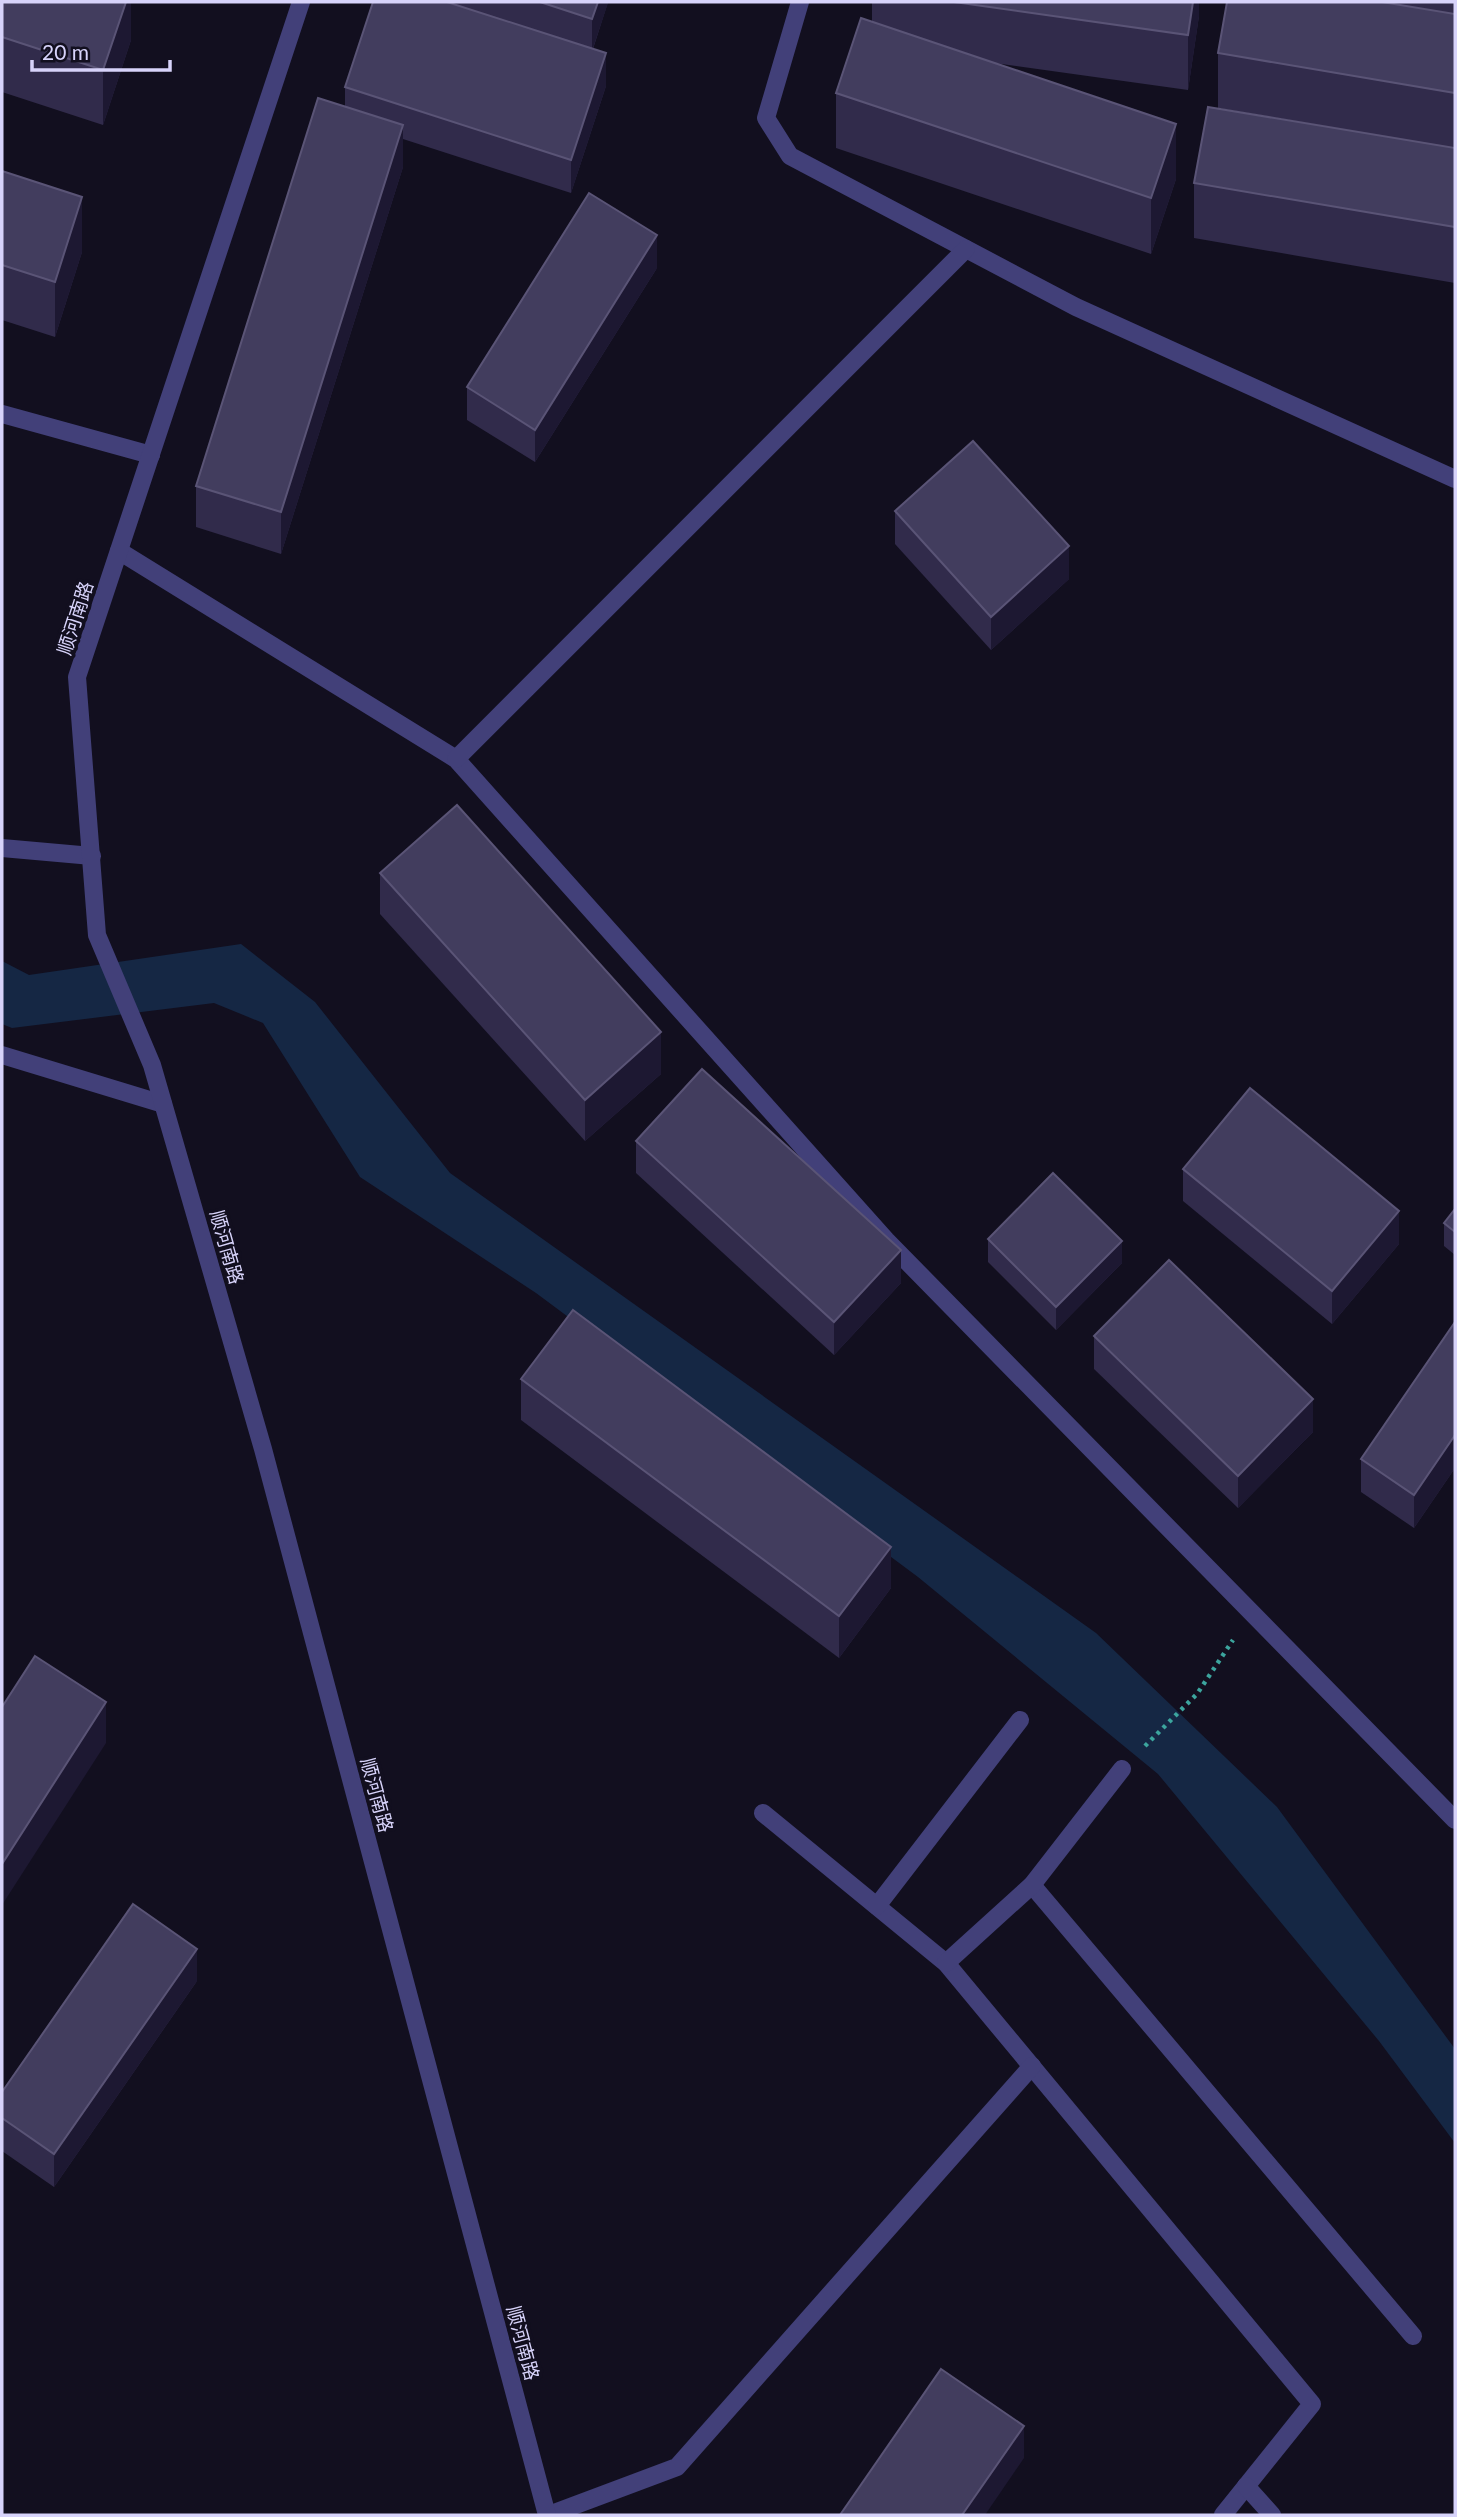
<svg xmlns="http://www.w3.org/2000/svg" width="1457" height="2517" font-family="Lato,'Noto Sans SC',sans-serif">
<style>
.water{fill:#152744}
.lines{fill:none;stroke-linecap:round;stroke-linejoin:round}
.path{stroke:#3ca59e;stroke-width:4.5;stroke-dasharray:3.5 5;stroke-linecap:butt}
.service{stroke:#424079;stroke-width:18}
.minor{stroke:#424079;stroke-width:18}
.tertiary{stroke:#424079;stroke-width:18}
.wall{fill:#312b4b}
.shaded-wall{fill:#1d1832}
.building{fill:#423d5e;stroke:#5a5476;stroke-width:2}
.labels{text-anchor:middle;stroke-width:7;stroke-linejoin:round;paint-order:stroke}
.street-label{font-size:19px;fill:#d7d3fa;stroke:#120f1f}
</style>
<rect width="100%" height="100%" fill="#120f1f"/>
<!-- water -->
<polygon class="water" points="241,944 315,1002 450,1173 1096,1633 1277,1807 1455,2049 1455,2143 1379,2041 1158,1774 918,1577 536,1293 360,1177 263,1023 214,1003 12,1028 2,1024 2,961 29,975"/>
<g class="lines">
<!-- path -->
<polyline class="path" points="1145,1746 1197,1694 1233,1640"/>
<!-- service -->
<g class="service">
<polyline points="763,1813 946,1963 1312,2404 1223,2515"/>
<polyline points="1032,1885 1413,2336"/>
<polyline points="877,1906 1020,1720"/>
<polyline points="946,1963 1032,1885 1122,1769"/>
<polyline points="1246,2486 1272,2515"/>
<polyline points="549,2515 677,2467 1032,2066"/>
</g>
<!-- minor -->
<g class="minor">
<polyline points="800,2 766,118 790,156 1076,307 1455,479"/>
<polyline points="2,414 151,455"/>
<polyline points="119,551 456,759 886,1240 1455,1820"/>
<polyline points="456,759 966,249"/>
<polyline points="2,848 92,856"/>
<polyline points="2,1055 163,1104"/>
</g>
<!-- tertiary -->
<polyline class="tertiary" points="301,2 77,677 97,935 152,1065 263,1449 547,2515"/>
</g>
<!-- wall -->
<g class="wall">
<polygon points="2,2 131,2 131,40 103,125 2,92"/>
<polygon points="373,2 608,2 593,49 606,86 571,193 403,139 403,167 281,554 196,527 196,486 345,107 345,87"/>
<polygon points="872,2 1199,2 1199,16 1188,90 994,63 1176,179 1151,254 836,148 836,93 872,22"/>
<polygon points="1227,2 1455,2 1455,148 1218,108 1218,53"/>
<polygon points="1455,148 1455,283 1194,238 1194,183"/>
<polygon points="2,171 82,252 55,337 2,320"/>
<polygon points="657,268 535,462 467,420 467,387"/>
<polygon points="895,511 1069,579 991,650 895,544"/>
<polygon points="380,873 661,1074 585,1141 380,914"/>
<polygon points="636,1141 901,1283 834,1355 636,1173"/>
<polygon points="1183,1169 1399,1244 1332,1324 1183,1201"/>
<polygon points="1455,1209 1455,1255 1444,1246 1444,1223"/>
<polygon points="988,1239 1122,1263 1056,1330 988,1262"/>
<polygon points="1455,1322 1455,1468 1414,1528 1361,1492 1361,1459"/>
<polygon points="1094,1336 1313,1432 1238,1508 1094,1369"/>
<polygon points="521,1379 891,1588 839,1658 521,1420"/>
<polygon points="197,1981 54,2187 2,2151 2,2092"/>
</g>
<!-- shaded-wall -->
<g class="shaded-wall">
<polygon points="126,2 131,2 131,40 103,125 103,70"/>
<polygon points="598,2 608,2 608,3 592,51 592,19"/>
<polygon points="1193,2 1199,2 1199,16 1188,90 1188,35"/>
<polygon points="606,53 606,86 571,193 571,160"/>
<polygon points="1176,124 1176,179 1151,254 1151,198"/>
<polygon points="403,125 403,167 281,554 281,512"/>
<polygon points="82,197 82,252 55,337 55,282"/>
<polygon points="657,235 657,268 535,462 535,430"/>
<polygon points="1069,546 1069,579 991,650 991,617"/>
<polygon points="661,1032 661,1074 585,1141 585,1100"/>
<polygon points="1399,1211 1399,1244 1332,1324 1332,1291"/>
<polygon points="1122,1241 1122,1263 1056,1330 1056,1307"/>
<polygon points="901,1250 901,1283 834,1355 834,1322"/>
<polygon points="1313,1399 1313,1432 1238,1508 1238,1476"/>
<polygon points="1455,1435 1455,1468 1414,1528 1414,1495"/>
<polygon points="891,1547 891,1588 839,1658 839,1616"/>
<polygon points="106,1702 106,1743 2,1905 2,1864"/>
<polygon points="197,1949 197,1981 54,2187 54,2154"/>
<polygon points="1024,2426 1024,2458 985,2515 962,2515"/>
</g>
<!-- building -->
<g class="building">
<polygon points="2,2 126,2 103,70 2,37"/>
<polygon points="373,2 447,2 606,53 571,160 345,87"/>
<polygon points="540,2 598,2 592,19"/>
<polygon points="954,2 1193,2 1188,35"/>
<polygon points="1227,2 1382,2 1455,14 1455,93 1218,53"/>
<polygon points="861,18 1176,124 1151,198 836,93"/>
<polygon points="318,98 403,125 281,512 196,486"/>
<polygon points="1208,107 1455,148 1455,227 1194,183"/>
<polygon points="2,171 82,197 55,282 2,265"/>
<polygon points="589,193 657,235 535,430 467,387"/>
<polygon points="973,441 1069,546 991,617 895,511"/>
<polygon points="457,805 661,1032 585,1100 380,873"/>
<polygon points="702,1069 901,1250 834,1322 636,1141"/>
<polygon points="1250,1088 1399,1211 1332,1291 1183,1169"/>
<polygon points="1053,1173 1122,1241 1056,1307 988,1239"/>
<polygon points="1455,1209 1455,1232 1444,1223"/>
<polygon points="1169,1260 1313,1399 1238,1476 1094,1336"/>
<polygon points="573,1310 891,1547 839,1616 521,1379"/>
<polygon points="1455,1322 1455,1435 1414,1495 1361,1459"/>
<polygon points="35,1656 106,1702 2,1864 2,1707"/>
<polygon points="133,1904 197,1949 54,2154 2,2118 2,2092"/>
<polygon points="941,2369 1024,2426 962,2515 840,2515"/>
</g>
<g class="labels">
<!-- street labels -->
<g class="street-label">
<text transform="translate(75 618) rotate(-72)" y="7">顺河南路</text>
<text transform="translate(227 1247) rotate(74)" y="7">顺河南路</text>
<text transform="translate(377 1795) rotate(75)" y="7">顺河南路</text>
<text transform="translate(523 2343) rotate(75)" y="7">顺河南路</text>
</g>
</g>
<!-- border -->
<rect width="1457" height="2517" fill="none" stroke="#d7d3fa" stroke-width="7"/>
<!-- scale -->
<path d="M32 60v10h138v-10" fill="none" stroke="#d7d3fa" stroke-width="3.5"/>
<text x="42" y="60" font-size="21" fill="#d7d3fa" stroke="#120f1f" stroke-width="5" paint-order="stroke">20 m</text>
</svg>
